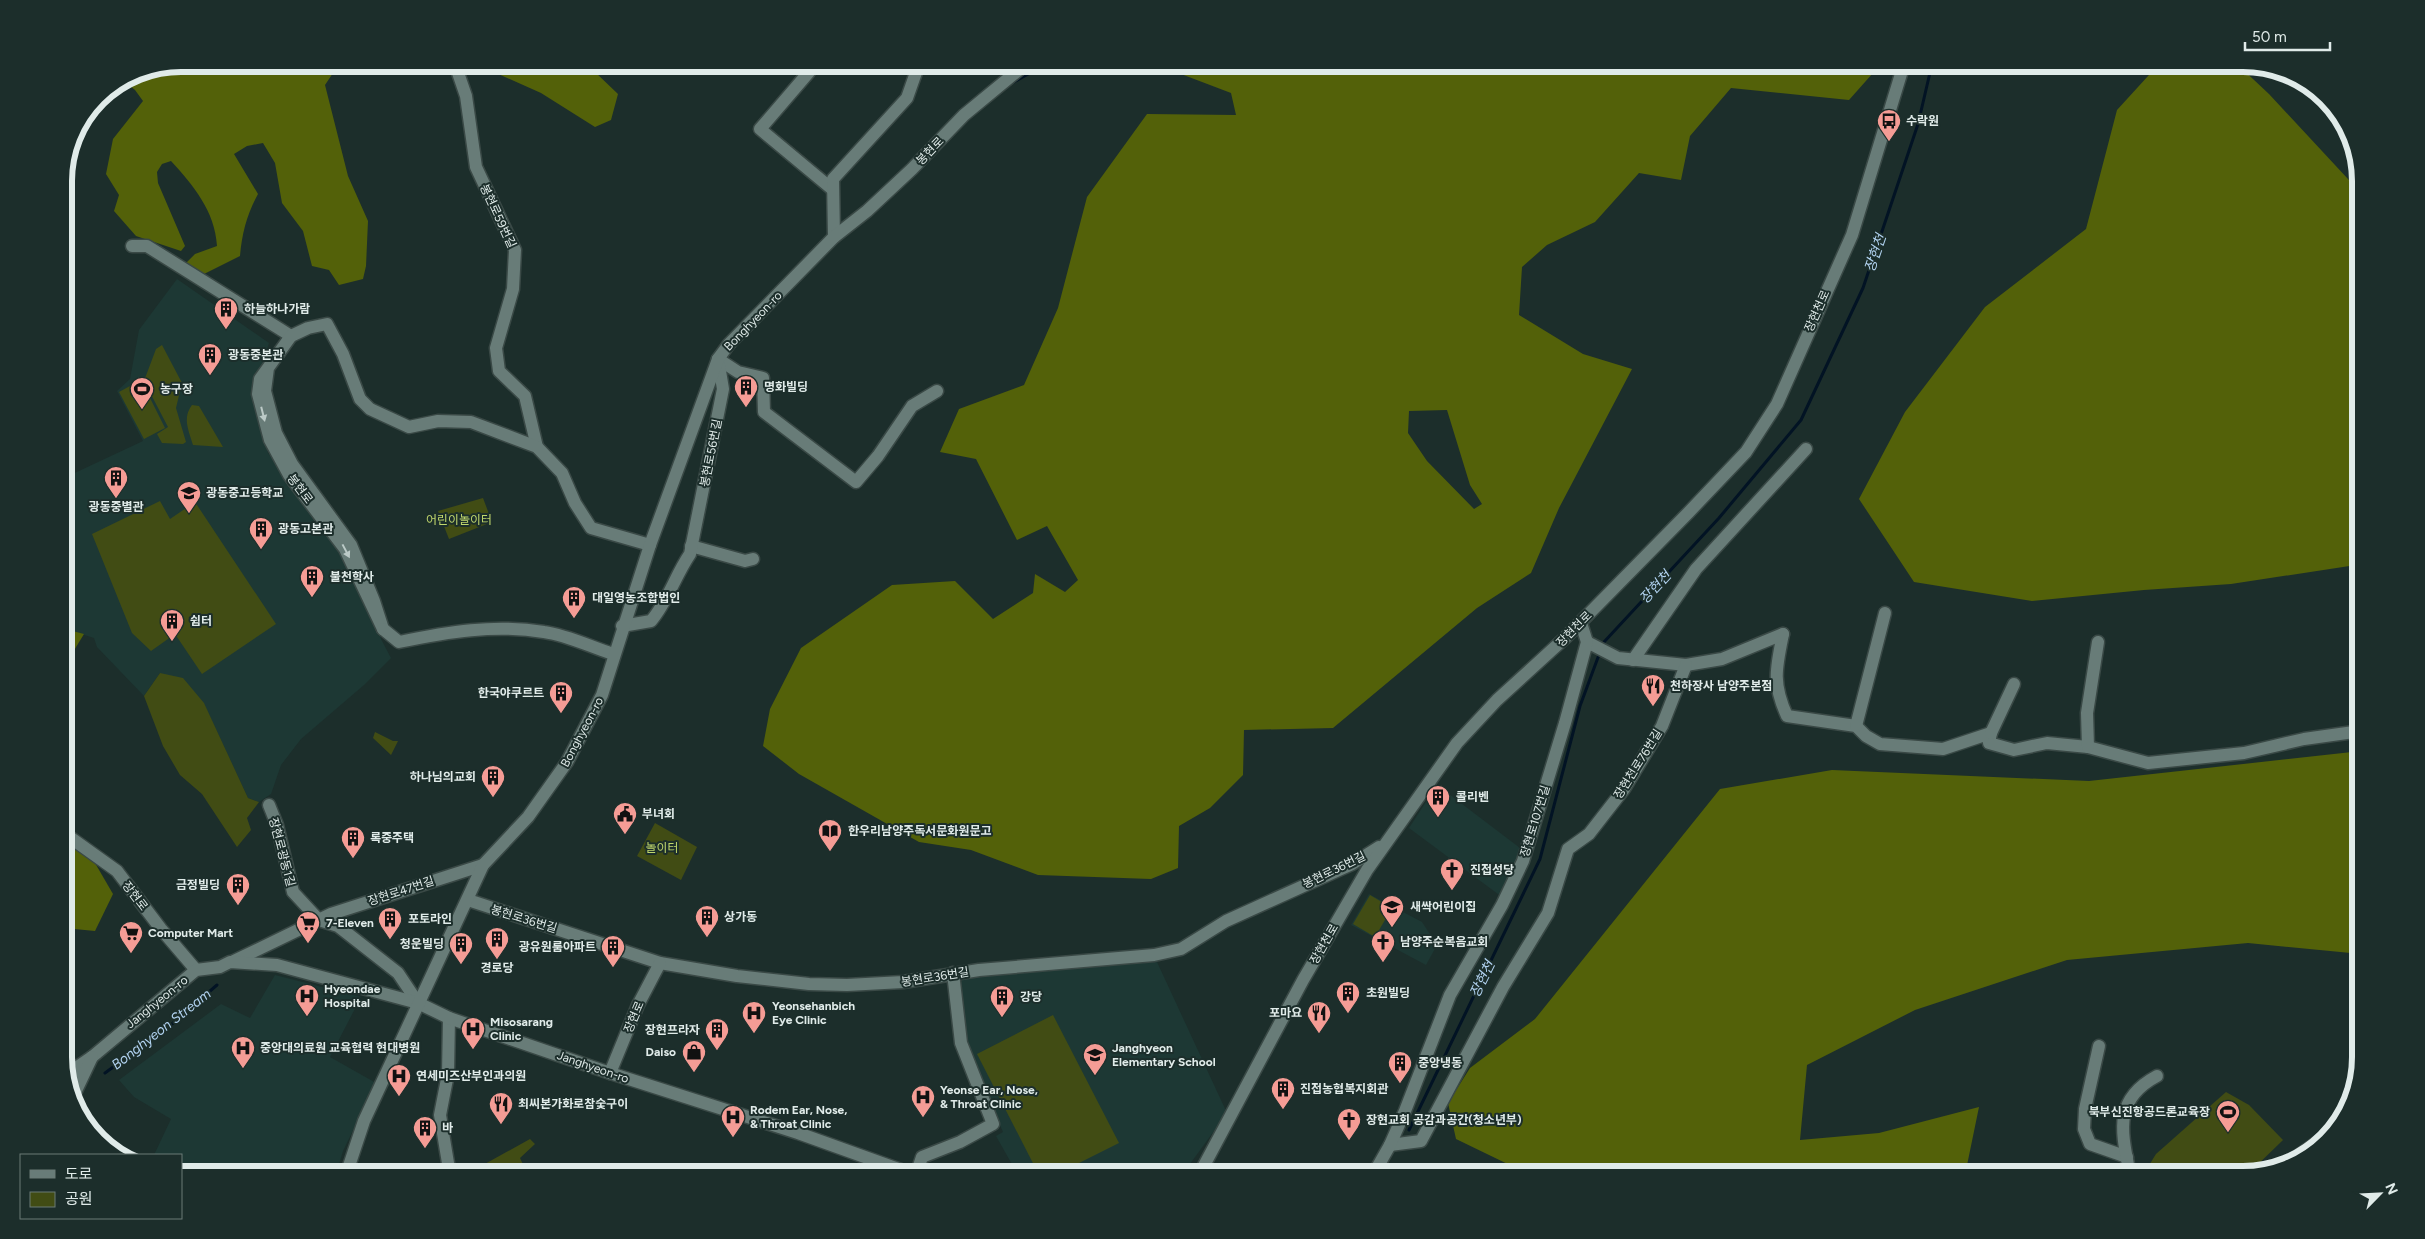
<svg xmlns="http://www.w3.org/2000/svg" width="2425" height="1239" font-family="Figtree,'Noto Sans KR',sans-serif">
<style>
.built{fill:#1d3834}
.green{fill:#414c14}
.forest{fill:#536109;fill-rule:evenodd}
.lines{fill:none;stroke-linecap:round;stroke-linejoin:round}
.stream{stroke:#021324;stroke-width:3}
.street-casing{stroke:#3a4946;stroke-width:15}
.street{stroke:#687c78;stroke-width:12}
.oneway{fill:#bccac7}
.labels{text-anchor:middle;stroke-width:4;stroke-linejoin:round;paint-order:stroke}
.poi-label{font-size:12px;font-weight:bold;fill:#e0ebe9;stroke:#1c2e2b;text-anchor:start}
.street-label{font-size:12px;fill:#e0ebe9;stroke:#1c2e2b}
.park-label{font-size:12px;fill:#c0d76c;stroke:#1c2e2b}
.water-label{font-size:14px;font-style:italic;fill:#b2d3f1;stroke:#1c2e2b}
.rim{fill:none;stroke:#e0ebe9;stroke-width:6}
</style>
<rect width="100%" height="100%" fill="#1c2e2b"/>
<!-- built -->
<g class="built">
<polygon points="177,279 269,343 253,394 268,453 341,549 376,623 381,639 391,658 364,685 301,739 281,765 271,794 259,802 248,798 204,704 160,673 144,696 97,647 94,638 69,630 64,638 64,478 143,441 117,391 130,379 139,330"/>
<polygon points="1437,785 1520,848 1514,875 1502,897 1409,828"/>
<polygon points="1369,894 1422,922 1437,945 1426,965 1351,925"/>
<polygon points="1157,962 1227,1113 1182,1175 1018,1175 996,1136 1003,1132 963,1040 957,989 964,977"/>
<polygon points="275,975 361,997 330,1057 376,1083 343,1151 336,1174 181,1175 181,1155 154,1155 171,1119 134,1097 119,1080 221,1004 250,1018"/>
</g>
<!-- green -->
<g class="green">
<polygon points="162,345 182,383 176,408 186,442 183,444 162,443 157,434 168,427 144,381 156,349"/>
<polygon points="141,380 165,428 144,439 119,392"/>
<path d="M 192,405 L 199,406 L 223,447 L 193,445 C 189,431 182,418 192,405 Z"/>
<polygon points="483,498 492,522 449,539 438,511"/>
<polygon points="160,501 170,519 195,502 276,624 202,674 175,634 151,651 132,633 92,534"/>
<polygon points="160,673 183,678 204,703 248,798 259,802 247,818 251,830 237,847 202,794 180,775 163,746 144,696"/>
<polygon points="375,732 393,741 398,741 391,755 373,738"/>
<polygon points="655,823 697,847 681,880 637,856"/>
<polygon points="1370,895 1392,908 1375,937 1353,924"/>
<polygon points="1053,1015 1119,1143 1055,1175 1039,1175 977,1054"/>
<polygon points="2226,1092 2249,1105 2283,1140 2250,1172 2243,1175 2143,1175 2156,1154"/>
<polygon points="530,1139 535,1144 520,1158 528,1175 465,1175"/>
</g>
<!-- forest -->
<g class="forest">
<path d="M 182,64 L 339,64 L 325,85 L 348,176 L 368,221 L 366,266 L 363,279 L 339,285 L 329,270 L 312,266 L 303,231 L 282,203 L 275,163 L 263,143 L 247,146 L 234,154 L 258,194 C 247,214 242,233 240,256 L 204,274 L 186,263 L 195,254 L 217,246 C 215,211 193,185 171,161 L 162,164 L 157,172 L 158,183 L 185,246 L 181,251 L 136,236 L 114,211 L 119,195 L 106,174 L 113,139 L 143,101 L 135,90 L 124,81 L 137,73 Z"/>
<polygon points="476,64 597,64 595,72 618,94 611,120 595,127 541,93"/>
<path d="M 1195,64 L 1881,64 L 1849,100 L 1731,88 L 1690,136 L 1681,180 L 1639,173 L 1595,222 L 1547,245 L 1522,267 L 1519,315 L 1583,354 L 1632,369 L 1559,508 L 1531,573 L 1477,608 L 1333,728 L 1244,730 L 1243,775 L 1210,808 L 1179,826 L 1178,868 L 1151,879 L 1038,875 L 971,850 L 919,842 L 799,774 L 763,746 L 770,709 L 801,648 L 892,585 L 955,581 L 993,619 L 1033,593 L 1035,574 L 1065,592 L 1078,580 L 1047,526 L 1017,540 L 976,459 L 940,452 L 959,409 L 1024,385 L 1058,308 L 1087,197 L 1147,114 L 1236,115 L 1231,93 L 1181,74 ZM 1447,410 L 1470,485 L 1482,504 L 1474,509 L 1427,461 L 1408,433 L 1409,411 Z"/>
<polygon points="2159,64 2237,64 2269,94 2361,193 2361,561 2356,565 2231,584 2144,590 2032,601 1914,582 1859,499 1905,412 1985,307 2086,229 2117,110"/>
<polygon points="69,630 84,634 70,657 64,660 64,638"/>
<polygon points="2361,751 2361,954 2248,943 2067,960 1915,1010 1807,1065 1800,1140 1879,1133 1979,1107 1965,1175 1525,1175 1520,1170 1456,1139 1448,1103 1470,1068 1535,1019 1720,789 1832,770 2089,781"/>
<polygon points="64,840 95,863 113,894 95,931 64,928"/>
</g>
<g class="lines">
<!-- stream -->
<g class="stream">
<polyline points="1012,83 1046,64"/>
<polyline points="1603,646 1604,642 1719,518 1801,420 1863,288 1918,124 1932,64"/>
<polyline points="105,1073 172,1024 217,985"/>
<polyline points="1409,1130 1540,859 1580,706 1600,652"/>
</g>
<!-- street casing -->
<g class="street-casing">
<g id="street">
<polyline points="455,64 466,96 476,167 515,250 513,289 496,348 499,371 525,396 537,447"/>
<polyline points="800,64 809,72 760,129 832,189"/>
<polyline points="834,237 833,179 907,98 919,64"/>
<polyline points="132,246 147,246 291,336"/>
<polyline points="718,359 738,372 763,378 764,412 856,482 878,456 912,406 937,391"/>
<polyline points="268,368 265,391 276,433 292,464 351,545 374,601 383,629 345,549 289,475 270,440 258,394 260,379 291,336 308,328 327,324 343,354 360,399 370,409 409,427 438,421 471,422 537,447 562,473 575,503 591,528 650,545"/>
<polyline points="691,546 745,561 753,559"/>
<path d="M 622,626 L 651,621 C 668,601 675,576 690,554 L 723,389 L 718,359"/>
<path d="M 383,629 L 399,642 C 447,632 495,624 544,632 C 567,635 591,647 613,654"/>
<path d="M 1783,634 C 1776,668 1772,683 1787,716 L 1856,726 L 1866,736 L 1880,744 L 1943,749 L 1991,733 L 1989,743 L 2014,750 L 2047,743 L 2088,747 L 2148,763 L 2244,753 L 2304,739 L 2361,731"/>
<polyline points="1587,642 1618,658 1686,665 1722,659 1783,634"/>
<polyline points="1633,660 1696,569 1806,449"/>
<polyline points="1856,726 1885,613"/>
<polyline points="1991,733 2014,684"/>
<polyline points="2088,747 2087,713 2098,642"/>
<polyline points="269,805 277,825 293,892 319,920 338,926 398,973 418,1003"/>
<polyline points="64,833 117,871 161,929 196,970"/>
<polyline points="468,900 660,963 737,976 809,984 847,985 903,982 979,970 1154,955 1181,949 1226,921 1352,864 1379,847"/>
<polyline points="234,961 331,914 483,865"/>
<polyline points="449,1018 448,1074 440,1115 450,1175"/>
<polyline points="2099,1046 2085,1109 2084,1129 2090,1144 2127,1157"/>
<polyline points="610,1073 638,1005 660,963"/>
<polyline points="68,1077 76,1068 92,1057 196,970 220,967 230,962 277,965 418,1003 449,1018 610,1073 798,1133 915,1175"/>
<polyline points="74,1095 92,1057"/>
<polyline points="1390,1145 1421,1141 1503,987 1548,913 1568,849 1589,834 1624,789 1662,726 1686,665"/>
<polyline points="2291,1161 2325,1137"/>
<polyline points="346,1175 364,1121 483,865 528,817 567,762 602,695 650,545 718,359 729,344 834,237 867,211 912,169 964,115 1026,64"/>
<polyline points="879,1175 889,1166"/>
<polyline points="916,1175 922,1157 960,1142 993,1124 961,1043 953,973"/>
<polyline points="1199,1175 1303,980 1367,870 1457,743 1497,700 1566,637 1689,512 1746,452 1777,404 1852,235 1904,64"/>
<polyline points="1373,1175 1390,1145 1405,1111 1450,995 1502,905 1523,861 1565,723 1587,642 1581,623"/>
<path d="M 2130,1175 C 2122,1133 2112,1100 2157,1076"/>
</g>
</g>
<!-- street -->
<use href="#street" class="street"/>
</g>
<!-- one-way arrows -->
<defs><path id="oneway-solid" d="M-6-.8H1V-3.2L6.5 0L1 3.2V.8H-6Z" transform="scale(1.25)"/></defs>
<g class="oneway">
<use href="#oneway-solid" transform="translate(263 414) rotate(76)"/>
<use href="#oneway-solid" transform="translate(346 551) rotate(62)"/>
</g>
<!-- icons -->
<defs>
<g id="bus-pin" transform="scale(1.25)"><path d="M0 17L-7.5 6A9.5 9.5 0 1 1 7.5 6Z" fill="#f59c95" stroke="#1c2e2b"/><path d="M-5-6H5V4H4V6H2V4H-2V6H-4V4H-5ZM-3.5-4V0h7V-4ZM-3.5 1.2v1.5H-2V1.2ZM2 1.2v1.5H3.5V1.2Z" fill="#111"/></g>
<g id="building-pin" transform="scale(1.25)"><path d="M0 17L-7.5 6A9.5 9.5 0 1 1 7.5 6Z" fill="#f59c95" stroke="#1c2e2b"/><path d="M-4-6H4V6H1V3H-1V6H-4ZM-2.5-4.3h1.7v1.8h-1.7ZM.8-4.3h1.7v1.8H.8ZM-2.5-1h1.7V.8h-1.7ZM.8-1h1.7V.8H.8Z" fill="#111"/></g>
<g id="stadium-pin" transform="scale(1.25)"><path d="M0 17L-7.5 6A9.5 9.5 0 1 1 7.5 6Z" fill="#f59c95" stroke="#1c2e2b"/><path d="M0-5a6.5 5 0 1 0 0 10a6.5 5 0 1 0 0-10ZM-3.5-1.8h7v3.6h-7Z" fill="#111"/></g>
<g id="school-pin" transform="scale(1.25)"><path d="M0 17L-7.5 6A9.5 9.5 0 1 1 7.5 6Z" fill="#f59c95" stroke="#1c2e2b"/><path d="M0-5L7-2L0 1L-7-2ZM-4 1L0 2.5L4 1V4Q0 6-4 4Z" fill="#111"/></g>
<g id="restaurant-pin" transform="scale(1.25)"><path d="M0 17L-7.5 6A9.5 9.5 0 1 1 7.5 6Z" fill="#f59c95" stroke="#1c2e2b"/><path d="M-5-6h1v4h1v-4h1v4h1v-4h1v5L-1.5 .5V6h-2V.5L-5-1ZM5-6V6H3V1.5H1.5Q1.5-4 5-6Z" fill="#111"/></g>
<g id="civic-pin" transform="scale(1.25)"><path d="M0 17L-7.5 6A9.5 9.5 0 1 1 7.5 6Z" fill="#f59c95" stroke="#1c2e2b"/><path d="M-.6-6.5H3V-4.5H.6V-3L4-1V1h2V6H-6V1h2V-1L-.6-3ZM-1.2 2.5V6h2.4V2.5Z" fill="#111"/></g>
<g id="library-pin" transform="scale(1.25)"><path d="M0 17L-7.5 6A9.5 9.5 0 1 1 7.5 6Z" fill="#f59c95" stroke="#1c2e2b"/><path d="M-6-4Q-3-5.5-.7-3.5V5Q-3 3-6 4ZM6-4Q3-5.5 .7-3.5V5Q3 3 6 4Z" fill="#111"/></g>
<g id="church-pin" transform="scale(1.25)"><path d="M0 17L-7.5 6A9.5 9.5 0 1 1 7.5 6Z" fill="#f59c95" stroke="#1c2e2b"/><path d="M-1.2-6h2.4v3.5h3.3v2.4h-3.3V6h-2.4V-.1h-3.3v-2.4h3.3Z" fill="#111"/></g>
<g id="supermarket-pin" transform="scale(1.25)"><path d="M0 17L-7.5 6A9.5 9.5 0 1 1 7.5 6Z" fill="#f59c95" stroke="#1c2e2b"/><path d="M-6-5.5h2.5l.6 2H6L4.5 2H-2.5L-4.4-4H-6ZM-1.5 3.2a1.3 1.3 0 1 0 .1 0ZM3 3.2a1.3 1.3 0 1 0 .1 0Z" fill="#111"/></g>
<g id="hospital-pin" transform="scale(1.25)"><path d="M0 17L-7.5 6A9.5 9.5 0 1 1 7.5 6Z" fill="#f59c95" stroke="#1c2e2b"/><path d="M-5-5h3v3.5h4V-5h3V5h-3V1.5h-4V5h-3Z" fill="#111"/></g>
<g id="shop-pin" transform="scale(1.25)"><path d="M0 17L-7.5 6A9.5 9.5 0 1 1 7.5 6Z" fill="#f59c95" stroke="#1c2e2b"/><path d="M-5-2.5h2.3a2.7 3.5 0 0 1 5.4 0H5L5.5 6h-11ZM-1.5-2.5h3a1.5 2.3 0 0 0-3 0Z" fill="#111"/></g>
</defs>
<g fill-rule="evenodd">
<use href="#bus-pin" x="1889" y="121"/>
<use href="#building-pin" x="226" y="309"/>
<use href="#building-pin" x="210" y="355"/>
<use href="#building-pin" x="746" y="387"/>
<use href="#stadium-pin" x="142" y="389"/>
<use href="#building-pin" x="116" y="478"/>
<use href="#school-pin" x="189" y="493"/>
<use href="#building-pin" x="261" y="529"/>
<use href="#building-pin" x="312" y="577"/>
<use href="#building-pin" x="574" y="598"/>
<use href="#building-pin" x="172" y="621"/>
<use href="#restaurant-pin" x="1653" y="686"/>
<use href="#building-pin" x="561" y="693"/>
<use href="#building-pin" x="493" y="777"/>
<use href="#building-pin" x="1438" y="797"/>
<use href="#civic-pin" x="625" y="814"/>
<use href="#library-pin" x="830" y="831"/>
<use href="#building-pin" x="353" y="838"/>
<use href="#church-pin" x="1452" y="870"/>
<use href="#building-pin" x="238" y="885"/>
<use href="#school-pin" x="1392" y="907"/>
<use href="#building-pin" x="707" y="917"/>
<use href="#building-pin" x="390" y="919"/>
<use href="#supermarket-pin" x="308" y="923"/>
<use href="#supermarket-pin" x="131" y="933"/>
<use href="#building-pin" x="497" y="939"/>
<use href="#church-pin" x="1383" y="942"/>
<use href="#building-pin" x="461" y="944"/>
<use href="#building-pin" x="613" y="947"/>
<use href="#building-pin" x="1348" y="993"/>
<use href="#hospital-pin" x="307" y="996"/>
<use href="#building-pin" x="1002" y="997"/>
<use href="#hospital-pin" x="754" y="1013"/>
<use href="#restaurant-pin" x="1319" y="1013"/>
<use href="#hospital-pin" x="473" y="1029"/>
<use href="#building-pin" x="717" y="1030"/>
<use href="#hospital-pin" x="243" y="1048"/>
<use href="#shop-pin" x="694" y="1052"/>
<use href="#school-pin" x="1095" y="1055"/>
<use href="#building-pin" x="1400" y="1063"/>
<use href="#hospital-pin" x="399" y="1076"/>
<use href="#building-pin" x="1283" y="1089"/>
<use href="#hospital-pin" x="923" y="1097"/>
<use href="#restaurant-pin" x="501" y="1104"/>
<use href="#stadium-pin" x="2228" y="1112"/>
<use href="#hospital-pin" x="733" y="1117"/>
<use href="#church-pin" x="1349" y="1120"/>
<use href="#building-pin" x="425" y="1128"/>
</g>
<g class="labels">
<!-- poi labels -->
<g class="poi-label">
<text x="1906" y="125">수락원</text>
<text x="244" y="313">하늘하나가람</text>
<text x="228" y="359">광동중본관</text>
<text x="764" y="391">명화빌딩</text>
<text x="160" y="393">농구장</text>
<text x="206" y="497">광동중고등학교</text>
<text x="116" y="511" text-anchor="middle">광동중별관</text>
<text x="278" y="533">광동고본관</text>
<text x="330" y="581">불천학사</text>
<text x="592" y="602">대일영농조합법인</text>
<text x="190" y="625">쉼터</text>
<text x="1670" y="690">천하장사 남양주본점</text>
<text x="544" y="697" text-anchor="end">한국야쿠르트</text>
<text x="476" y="781" text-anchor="end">하나님의교회</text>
<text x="1456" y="801">콜리벤</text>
<text x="642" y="818">부녀회</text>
<text x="848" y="835">한우리남양주독서문화원문고</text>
<text x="370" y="842">록중주택</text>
<text x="1470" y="874">진접성당</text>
<text x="220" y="889" text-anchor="end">금정빌딩</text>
<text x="1410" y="911">새싹어린이집</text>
<text x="724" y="921">상가동</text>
<text x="408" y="923">포토라인</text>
<text x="326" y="927">7-Eleven</text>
<text x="148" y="937">Computer Mart</text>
<text x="1400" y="946">남양주순복음교회</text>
<text x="444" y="948" text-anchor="end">청운빌딩</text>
<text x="596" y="951" text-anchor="end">광유원룸아파트</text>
<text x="497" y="972" text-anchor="middle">경로당</text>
<text x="324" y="993">Hyeondae<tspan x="324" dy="14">Hospital</tspan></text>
<text x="1366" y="997">초원빌딩</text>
<text x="1020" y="1001">강당</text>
<text x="772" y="1010">Yeonsehanbich<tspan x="772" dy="14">Eye Clinic</tspan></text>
<text x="1302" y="1017" text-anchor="end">포마요</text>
<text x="490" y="1026">Misosarang<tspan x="490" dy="14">Clinic</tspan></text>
<text x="700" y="1034" text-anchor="end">장현프라자</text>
<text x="260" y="1052">중앙대의료원 교육협력 현대병원</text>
<text x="1112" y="1052">Janghyeon<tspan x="1112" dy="14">Elementary School</tspan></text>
<text x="676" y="1056" text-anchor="end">Daiso</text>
<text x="1418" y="1067">중앙냉동</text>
<text x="416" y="1080">연세미즈산부인과의원</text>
<text x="1300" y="1093">진접농협복지회관</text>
<text x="940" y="1094">Yeonse Ear, Nose,<tspan x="940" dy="14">&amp; Throat Clinic</tspan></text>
<text x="518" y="1108">최씨본가화로참숯구이</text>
<text x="750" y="1114">Rodem Ear, Nose,<tspan x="750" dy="14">&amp; Throat Clinic</tspan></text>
<text x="2210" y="1116" text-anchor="end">북부신진항공드론교육장</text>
<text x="1366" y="1124">장현교회 공감과공간(청소년부)</text>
<text x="442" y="1132">바</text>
</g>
<!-- street labels -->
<g class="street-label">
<text transform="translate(930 151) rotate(-46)" y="4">봉현로</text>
<text transform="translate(498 216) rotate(65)" y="4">봉현로59번길</text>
<text transform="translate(1817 311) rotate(-66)" y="4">장현천로</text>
<text transform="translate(753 321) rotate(-46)" y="4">Bonghyeon-ro</text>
<text transform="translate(711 453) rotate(-79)" y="4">봉현로56번길</text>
<text transform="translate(300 489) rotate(53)" y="4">봉현로</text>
<text transform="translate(1574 629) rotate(-45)" y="4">장현천로</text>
<text transform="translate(582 732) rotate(-62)" y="4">Bonghyeon-ro</text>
<text transform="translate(1638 764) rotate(-58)" y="4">장현천로76번길</text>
<text transform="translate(1535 821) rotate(-73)" y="4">장현로107번길</text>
<text transform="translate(282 852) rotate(75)" y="4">장현로광동1길</text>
<text transform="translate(1334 870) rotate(-26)" y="4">봉현로36번길</text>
<text transform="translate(401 891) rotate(-18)" y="4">장현로47번길</text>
<text transform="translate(135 896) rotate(53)" y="4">장현로</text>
<text transform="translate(524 919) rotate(17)" y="4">봉현로36번길</text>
<text transform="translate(1324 944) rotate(-60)" y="4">장현천로</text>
<text transform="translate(935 977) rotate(-9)" y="4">봉현로36번길</text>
<text transform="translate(157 1002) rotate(-39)" y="4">Janghyeon-ro</text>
<text transform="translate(634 1017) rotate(-67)" y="4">장현로</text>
<text transform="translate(593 1067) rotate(19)" y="4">Janghyeon-ro</text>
</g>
<!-- park labels -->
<g class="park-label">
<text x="459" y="524">어린이놀이터</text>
<text x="662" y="852">놀이터</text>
</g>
<!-- water labels -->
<g class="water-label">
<text transform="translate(1875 253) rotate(-71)" y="5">장현천</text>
<text transform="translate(1655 587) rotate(-47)" y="5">장현천</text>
<text transform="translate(1482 979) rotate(-64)" y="5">장현천</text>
<text transform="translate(161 1029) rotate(-38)" y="5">Bonghyeon Stream</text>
</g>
</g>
<!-- crop -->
<path d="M0 0H2425V1239H0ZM181 72H2243A109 109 0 0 1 2352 181V1057A109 109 0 0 1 2243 1166H181A109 109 0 0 1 72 1057V181A109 109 0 0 1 181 72Z" fill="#1c2e2b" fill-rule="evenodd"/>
<path class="rim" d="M181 72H2243A109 109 0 0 1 2352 181V1057A109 109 0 0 1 2243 1166H181A109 109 0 0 1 72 1057V181A109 109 0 0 1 181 72Z"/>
<!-- legend -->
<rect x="20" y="1154" width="162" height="65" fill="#1c2e2b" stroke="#6a7a77"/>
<rect x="30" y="1170" width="25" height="8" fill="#687c78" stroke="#6a7a77"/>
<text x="65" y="1179" font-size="15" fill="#e0ebe9">도로</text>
<rect x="30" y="1192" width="25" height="15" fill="#414c14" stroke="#6a7a77"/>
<text x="65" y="1204" font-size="15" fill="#e0ebe9">공원</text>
<!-- north arrow -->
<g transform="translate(2380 1194) rotate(66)" stroke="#1c2e2b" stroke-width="4" paint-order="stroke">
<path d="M0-4L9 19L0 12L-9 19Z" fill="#e0ebe9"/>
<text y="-8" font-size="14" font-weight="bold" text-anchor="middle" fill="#e0ebe9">N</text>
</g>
<!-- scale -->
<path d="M2245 42v8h85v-8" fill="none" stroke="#e0ebe9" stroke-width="2.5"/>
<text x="2252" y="42" font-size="15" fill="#e0ebe9" stroke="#1c2e2b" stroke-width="4" paint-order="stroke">50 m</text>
</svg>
